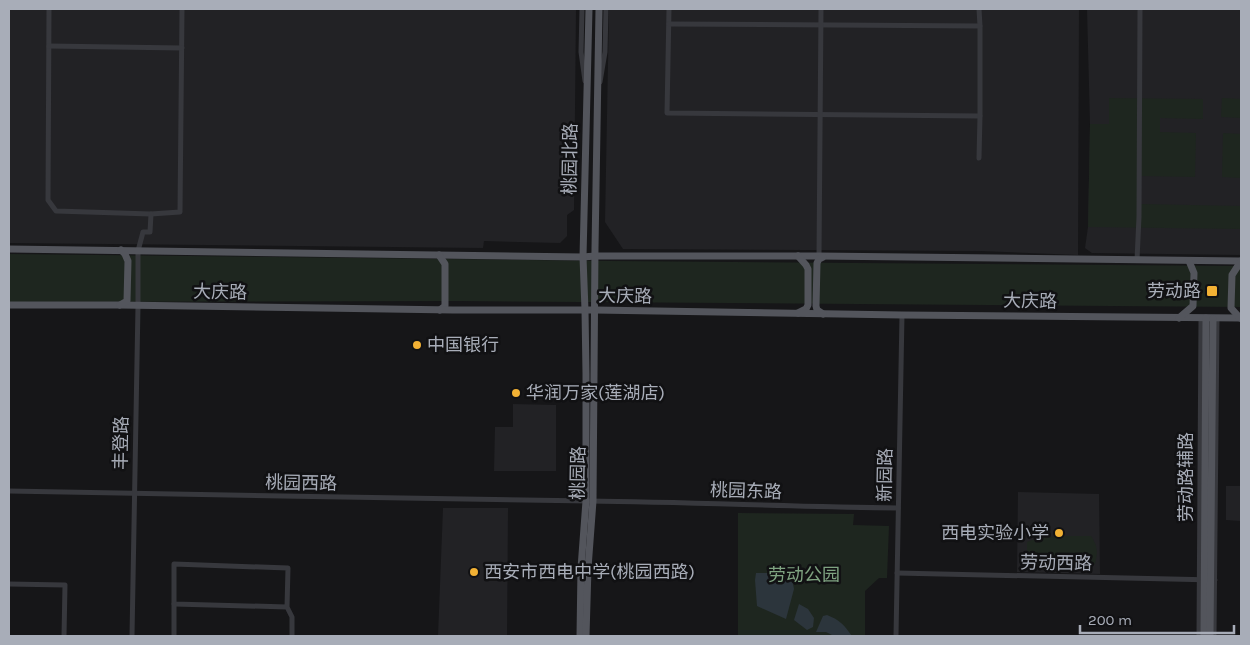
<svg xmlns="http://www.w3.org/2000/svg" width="1250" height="645" font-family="Karla,'Noto Sans SC',sans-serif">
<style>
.built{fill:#222225}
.green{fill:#1e261f}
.water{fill:#2c353c}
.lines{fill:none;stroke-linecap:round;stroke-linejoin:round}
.minor{stroke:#37383d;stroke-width:5}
.major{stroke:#53555c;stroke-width:7}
.poi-dot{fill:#f2b134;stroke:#111113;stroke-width:2}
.labels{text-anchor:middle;stroke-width:5;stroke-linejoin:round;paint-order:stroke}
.street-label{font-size:18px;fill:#a8adb8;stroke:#111113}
.poi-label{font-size:18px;fill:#a8adb8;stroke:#111113;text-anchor:start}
.park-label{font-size:18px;fill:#7fa381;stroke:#111113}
</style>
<rect width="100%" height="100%" fill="#161618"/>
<!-- built -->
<g class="built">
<polygon points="9,9 576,9 574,210 567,215 567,236 560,243 484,241 483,248 9,243"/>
<polygon points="609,9 1079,9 1078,255 981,251 623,249 605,222"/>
<polygon points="1087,9 1241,9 1241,255 1092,253 1085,248 1088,227 1090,124"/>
<polygon points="513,404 556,405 556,471 494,471 495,427 513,427"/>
<polygon points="1226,486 1241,486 1241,521 1226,520"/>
<polygon points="1018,492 1099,494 1100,574 1017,572"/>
<polygon points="443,508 508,508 507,636 438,636"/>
</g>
<!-- green -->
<g class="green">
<polygon points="1109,98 1203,99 1203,119 1160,118 1160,132 1196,133 1195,177 1141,176 1141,204 1241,206 1241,229 1088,227 1090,124 1109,124"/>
<polygon points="1222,98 1241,99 1241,118 1221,117"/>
<polygon points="1223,133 1241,134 1241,178 1222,177"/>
<polygon points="9,254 612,261 1241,266 1241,307 458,301 9,302"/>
<polygon points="738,513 854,514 853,525 889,526 887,578 879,578 865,591 865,636 738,636"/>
<path d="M 1062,536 L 1091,536 C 1098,547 1098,552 1095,564 L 1082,568 L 1038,566 L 1027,561 L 1027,542 C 1039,537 1050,537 1062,536 Z"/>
</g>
<!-- water -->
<g class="water">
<polygon points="756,573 791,573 794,589 786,619 757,606 755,580"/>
<polygon points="799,604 808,609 814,618 813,627 807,630 794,620"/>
<path d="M 827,615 C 840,620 844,625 852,636 L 834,636 L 826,632 L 816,632 L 823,616 Z"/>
</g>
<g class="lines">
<!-- minor -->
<g class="minor">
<polyline points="49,9 48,200 56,211 151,214 180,212 182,9"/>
<polyline points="582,9 581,52 585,81"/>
<polyline points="669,9 667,113 980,116"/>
<polyline points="979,9 980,26 980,116 979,158"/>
<polyline points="669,24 980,26"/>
<polyline points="49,46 182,48"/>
<polyline points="600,82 605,52 606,9"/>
<polyline points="819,256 821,9"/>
<polyline points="1137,260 1139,217 1140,9"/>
<path d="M 9,491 C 202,496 396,497 589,501 C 692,502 795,507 898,508"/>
<polyline points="897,573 1215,580"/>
<polyline points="9,584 65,585 64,636"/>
<polyline points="287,607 174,604 174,564 288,568 287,607 292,617 292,636"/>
<polyline points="132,636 138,306 138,251 143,232 150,232 151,214"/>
<polyline points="174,636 174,604"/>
<polyline points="896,636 902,315"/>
<polyline points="1199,636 1201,318"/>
<polyline points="1214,636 1217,319"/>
</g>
<!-- major -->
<g class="major">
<polyline points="9,249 583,257 595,256 819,256 1241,261"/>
<polyline points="439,255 445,264 445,306 440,310"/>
<polyline points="798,256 806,265 808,269 808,305 806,309 798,313"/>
<polyline points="9,305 120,305 453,310 595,310 902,315 1241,318"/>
<polyline points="120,305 127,301 128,261 125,254 121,250"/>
<polyline points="823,314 817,310 816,306 817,263 819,259 823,257"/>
<polyline points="1179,318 1193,306 1194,273 1189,261"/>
<polyline points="1240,318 1231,308 1232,275 1241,261"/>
<polyline points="580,636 581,568 586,501 586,374 585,310 583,257 589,9"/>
<polyline points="586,636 588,568 593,501 595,248 599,9"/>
<polyline points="1204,636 1206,318"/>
<polyline points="1210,636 1213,319"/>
</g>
</g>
<!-- markers -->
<g class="poi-dot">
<rect x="1206" y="285" width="12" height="12" rx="2.5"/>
<circle cx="417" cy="345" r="5"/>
<circle cx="516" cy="393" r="5"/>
<circle cx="1059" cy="533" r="5"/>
<circle cx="474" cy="572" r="5"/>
</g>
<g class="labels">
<!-- street labels -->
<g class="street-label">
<text transform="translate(570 159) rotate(-89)" y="6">桃园北路</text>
<text transform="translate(220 292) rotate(1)" y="6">大庆路</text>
<text transform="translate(625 296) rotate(1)" y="6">大庆路</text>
<text transform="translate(1030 301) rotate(1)" y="6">大庆路</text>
<text transform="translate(121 443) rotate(-89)" y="6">丰登路</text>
<text transform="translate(578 473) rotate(-89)" y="6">桃园路</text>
<text transform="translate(885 475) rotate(-89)" y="6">新园路</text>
<text transform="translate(1186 477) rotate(-90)" y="6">劳动路辅路</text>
<text transform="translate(301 483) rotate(1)" y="6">桃园西路</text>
<text transform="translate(746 491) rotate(2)" y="6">桃园东路</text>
<text transform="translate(1056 563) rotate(1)" y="6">劳动西路</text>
</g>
<!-- poi labels -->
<g class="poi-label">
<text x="1201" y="297" text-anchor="end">劳动路</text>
<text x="427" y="351">中国银行</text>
<text x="526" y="399">华润万家(莲湖店)</text>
<text x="1049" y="539" text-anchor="end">西电实验小学</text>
<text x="484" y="578">西安市西电中学(桃园西路)</text>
</g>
<!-- park labels -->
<g class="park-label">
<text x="804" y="581">劳动公园</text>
</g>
</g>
<!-- border -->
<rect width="1250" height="645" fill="none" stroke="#a8adb8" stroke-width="20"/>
<!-- scale -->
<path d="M1080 625v8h154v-8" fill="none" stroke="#a8adb8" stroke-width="2.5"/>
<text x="1088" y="625" font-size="15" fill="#a8adb8" stroke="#111113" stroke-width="4" paint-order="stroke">200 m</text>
</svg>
